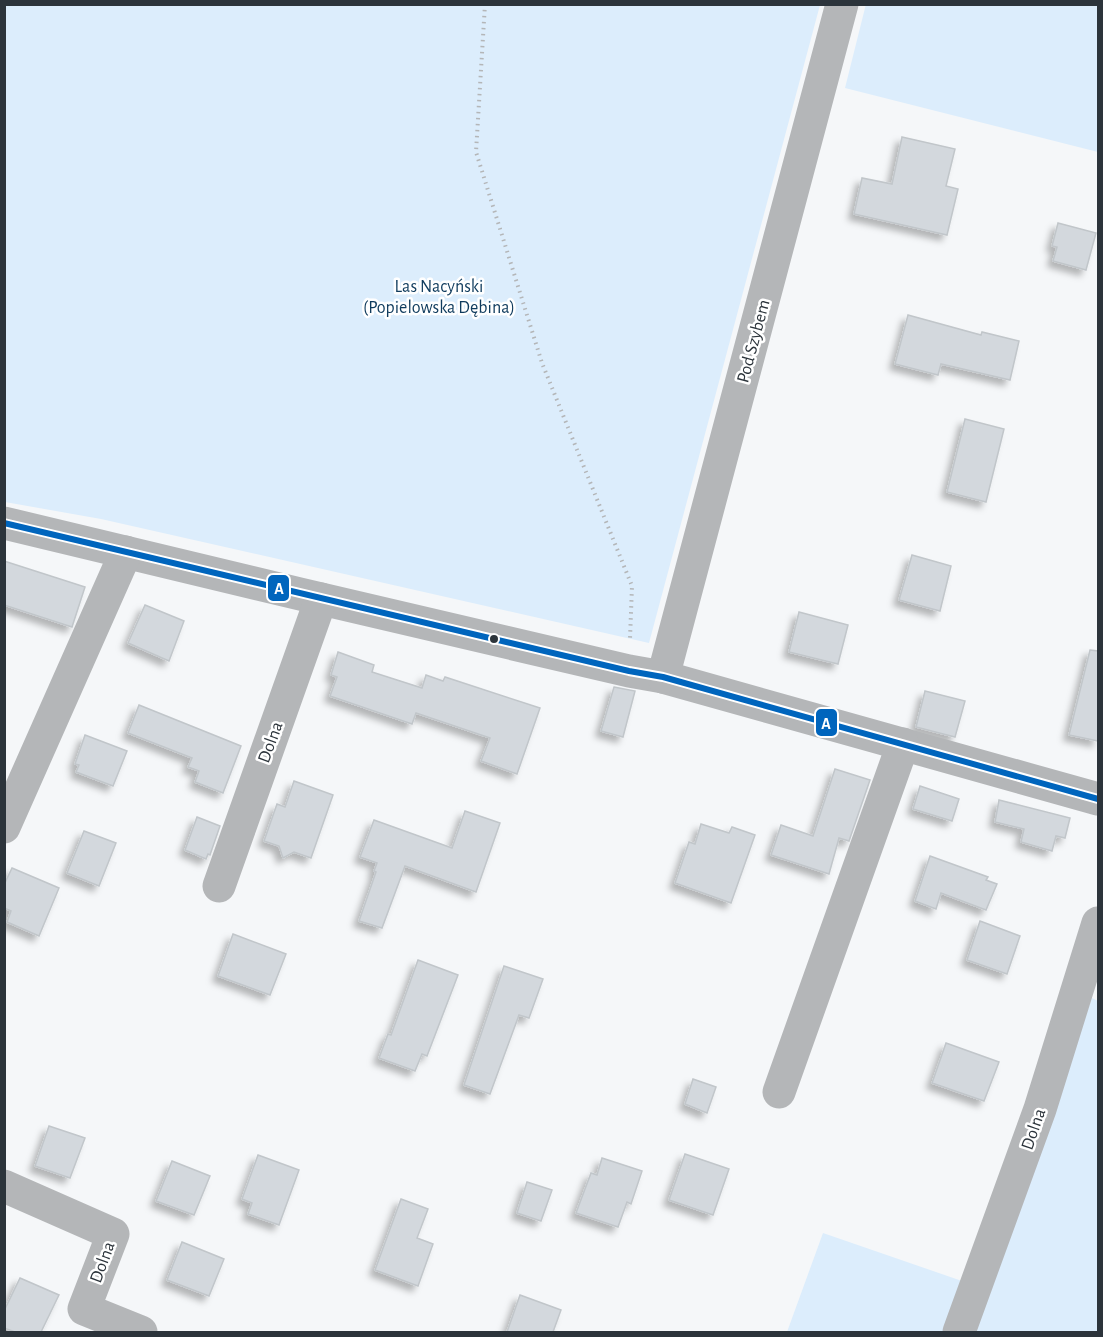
<svg xmlns="http://www.w3.org/2000/svg" width="1103" height="1337" font-family="'Alegreya Sans',sans-serif">
<style>
.green{fill:#dcedfc}
.building{fill:#d3d8dd;stroke:#c1c6ca;stroke-width:1.5;filter:url(#shadow)}
.lines{fill:none;stroke-linecap:round;stroke-linejoin:round}
.path{stroke:#b4b6b8;stroke-width:4;stroke-dasharray:1.5 4.5;stroke-linecap:butt}
.minor{stroke:#b4b6b8;stroke-width:33}
.bus-1-casing{stroke:#fff;stroke-width:10}
.bus-1{stroke:#0065bd;stroke-width:6}
.bus-dot{fill:#2c343b;stroke:#fff;stroke-width:2}
.labels{text-anchor:middle;stroke-width:5;stroke-linejoin:round;paint-order:stroke}
.park-label{font-size:18px;fill:#0f3b5d;stroke:#fff}
.street-label{font-size:18px;fill:#2c343b;stroke:#fff}
.line-badge{stroke:#fff;stroke-width:2}
.badge-label{font-size:16px;text-anchor:middle;font-weight:bold;fill:#fff}
</style>
<defs>
<filter id="shadow"><feDropShadow dx="-5.5" dy="5.5" stdDeviation="3" flood-color="#0004"/></filter>
</defs>
<rect width="100%" height="100%" fill="#f5f7f9"/>
<!-- green -->
<g class="green">
<polygon points="866,4 1098,5 1098,152 845,88"/>
<polygon points="4,5 820,5 649,643 101,519 5,502"/>
<polygon points="1092,998 1098,1001 1098,1332 971,1332"/>
<polygon points="823,1233 962,1281 944,1332 787,1332"/>
</g>
<!-- building -->
<g class="building">
<polygon points="902,137 955,149 946,186 958,189 947,235 854,214 862,178 892,184"/>
<polygon points="1058,223 1096,233 1086,270 1053,261 1057,247 1052,246"/>
<polygon points="908,315 981,335 982,332 1019,341 1010,380 941,364 938,375 895,364"/>
<polygon points="965,419 1004,429 986,502 947,492"/>
<polygon points="912,555 951,566 940,611 899,600"/>
<polygon points="4,561 85,587 72,627 4,605"/>
<polygon points="145,605 184,621 169,661 128,643"/>
<polygon points="799,612 848,625 838,664 789,652"/>
<polygon points="1090,650 1098,651 1098,741 1069,735"/>
<polygon points="338,652 374,665 372,672 422,688 426,675 443,681 445,677 540,708 517,774 481,761 490,738 416,713 412,724 330,696 337,677 331,675"/>
<polygon points="614,687 635,691 623,737 601,731"/>
<polygon points="925,691 965,701 955,737 916,727"/>
<polygon points="139,705 241,746 223,793 195,782 199,771 188,767 192,758 128,733"/>
<polygon points="85,735 127,751 113,786 76,772 79,765 75,764"/>
<polygon points="835,769 870,780 849,841 839,838 829,874 771,855 781,825 813,836"/>
<polygon points="294,781 333,795 311,858 294,852 283,858 279,846 264,841 277,804 285,807"/>
<polygon points="920,786 959,799 952,821 913,809"/>
<polygon points="999,800 1070,818 1065,838 1056,836 1052,851 1021,842 1024,829 995,822"/>
<polygon points="465,811 500,823 476,892 405,866 382,928 359,921 376,872 374,871 377,863 360,857 374,820 452,848"/>
<polygon points="197,817 220,826 210,855 208,854 206,859 185,850"/>
<polygon points="701,824 729,833 732,827 755,835 731,903 675,883 689,842 695,844"/>
<polygon points="84,831 116,843 99,886 67,873"/>
<polygon points="930,856 988,877 986,880 997,884 986,910 941,893 936,909 915,901"/>
<polygon points="12,868 59,888 39,936 7,922 11,911 4,908 4,885"/>
<polygon points="980,921 1020,936 1007,974 967,960"/>
<polygon points="233,934 286,954 270,995 218,976"/>
<polygon points="418,960 458,975 427,1056 422,1054 415,1071 379,1058 388,1034 391,1035"/>
<polygon points="504,966 543,979 529,1018 519,1015 490,1094 464,1085"/>
<polygon points="946,1043 999,1062 984,1101 932,1083"/>
<polygon points="693,1079 716,1087 707,1113 685,1104"/>
<polygon points="49,1126 85,1138 70,1178 35,1166"/>
<polygon points="685,1154 729,1169 713,1215 669,1200"/>
<polygon points="258,1155 299,1170 279,1225 248,1214 252,1203 242,1199"/>
<polygon points="602,1158 642,1171 631,1204 627,1202 618,1227 576,1213 591,1173 597,1175"/>
<polygon points="172,1161 210,1176 194,1215 156,1201"/>
<polygon points="527,1182 552,1190 541,1221 517,1213"/>
<polygon points="401,1199 428,1209 417,1238 433,1244 418,1286 375,1270"/>
<polygon points="182,1242 224,1259 209,1296 167,1280"/>
<polygon points="20,1278 59,1295 41,1332 15,1332 4,1328 4,1311"/>
<polygon points="520,1295 561,1310 553,1332 507,1332"/>
</g>
<g class="lines">
<!-- path -->
<polyline class="path" points="485,4 476,152 542,363 632,586 630,639"/>
<!-- minor -->
<g class="minor">
<polyline points="4,523 300,594 629,671 663,677 1098,799"/>
<polyline points="663,677 842,4"/>
<polyline points="4,827 126,552"/>
<polyline points="219,886 321,599"/>
<polyline points="779,1092 903,744"/>
<polyline points="4,1186 113,1234 84,1309 141,1332"/>
<polyline points="959,1332 1040,1109 1098,923"/>
</g>
<!-- bus-1 casing -->
<g class="bus-1-casing">
<polyline id="bus-1" points="4,523 629,671 663,677 1098,799"/>
</g>
<!-- bus-1 -->
<use href="#bus-1" class="bus-1"/>
</g>
<!-- markers -->
<circle class="bus-dot" cx="494" cy="639" r="5"/>
<g class="labels">
<!-- park labels -->
<g class="park-label">
<text x="439" y="292">Las Nacyński<tspan x="439" dy="21">(Popielowska Dębina)</tspan></text>
</g>
<!-- street labels -->
<g class="street-label">
<text transform="translate(753 341) rotate(-75)" y="6">Pod Szybem</text>
<text transform="translate(270 742) rotate(-70)" y="6">Dolna</text>
<text transform="translate(1033 1129) rotate(-71)" y="6">Dolna</text>
<text transform="translate(102 1262) rotate(-70)" y="6">Dolna</text>
</g>
</g>
<g class="line-badge">
<rect x="267" y="574" width="23" height="28" rx="6" fill="#0065bd"/>
<rect x="815" y="708" width="23" height="29" rx="6" fill="#0065bd"/>
</g>
<g class="badge-label">
<text x="279" y="594">A</text>
<text x="826" y="729">A</text>
</g>
<!-- border -->
<rect width="1103" height="1337" fill="none" stroke="#2c343b" stroke-width="12"/>
</svg>
